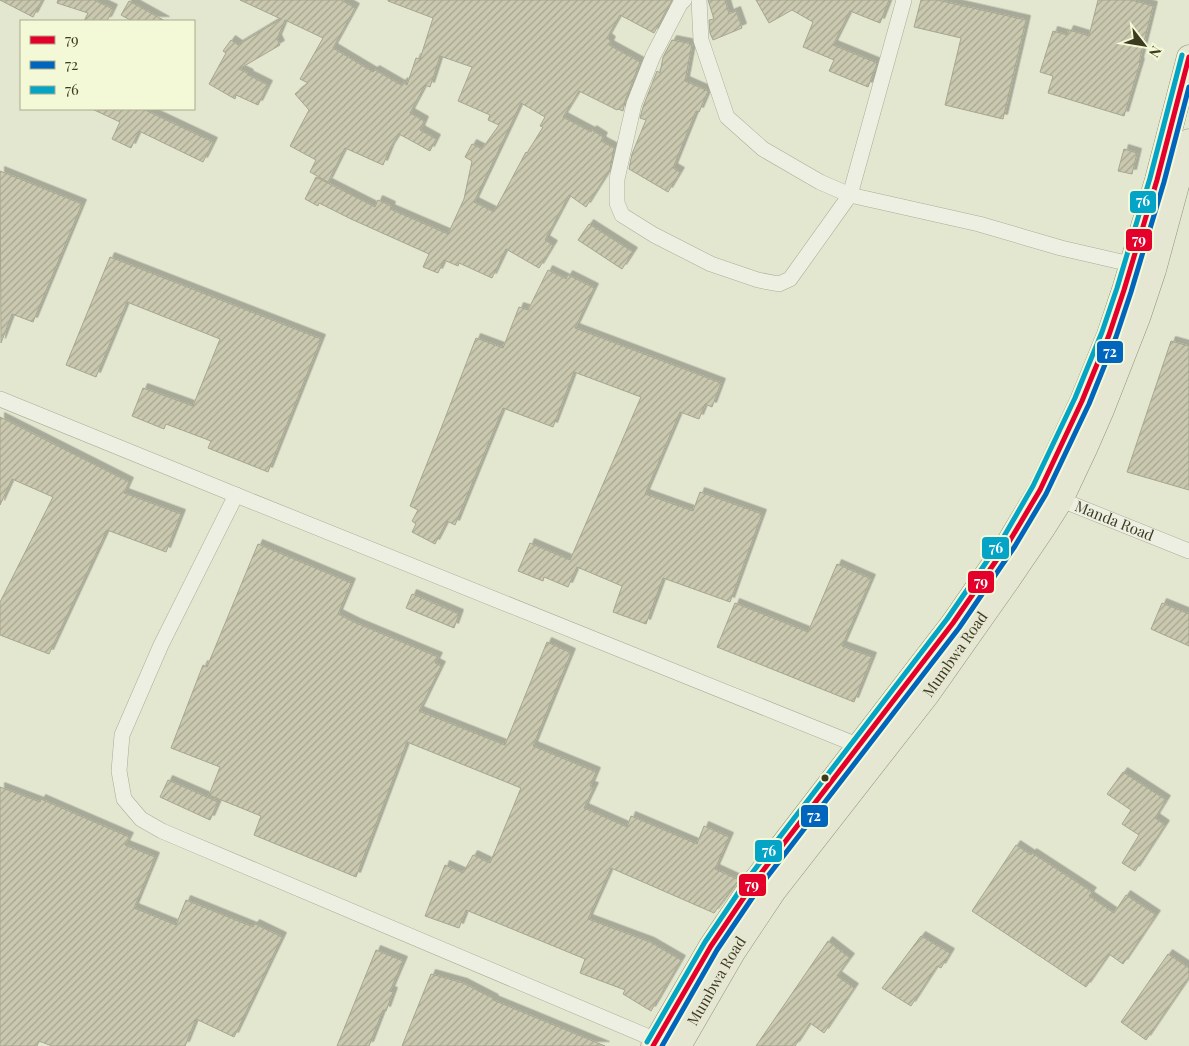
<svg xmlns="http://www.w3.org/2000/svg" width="1189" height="1046" font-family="'Playfair Display',serif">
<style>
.building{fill:url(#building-hatch);stroke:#a7a68e;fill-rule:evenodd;filter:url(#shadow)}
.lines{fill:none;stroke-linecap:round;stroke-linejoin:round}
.street-casing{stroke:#abac98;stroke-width:16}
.primary-casing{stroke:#91917f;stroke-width:25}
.street{stroke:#edefe2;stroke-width:15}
.primary{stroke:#e5e7d3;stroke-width:24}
.bus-1-casing{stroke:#f3f8d6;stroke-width:9}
.bus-2-casing{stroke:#f3f8d6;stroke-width:9}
.bus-3-casing{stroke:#f3f8d6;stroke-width:9}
.bus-1{stroke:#e4002b;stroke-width:5}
.bus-2{stroke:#0065bd;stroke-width:5}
.bus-3{stroke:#03a4c5;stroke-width:5}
.bus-dot{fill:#3d3b1f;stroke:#f3f8d6;stroke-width:2}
.labels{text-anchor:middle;stroke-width:5;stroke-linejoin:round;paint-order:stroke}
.street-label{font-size:15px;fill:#3d3b1f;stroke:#f3f8d6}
.line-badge{stroke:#f3f8d6;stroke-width:2}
.badge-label{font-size:14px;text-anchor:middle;font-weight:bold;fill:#fff}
</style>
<defs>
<pattern id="building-hatch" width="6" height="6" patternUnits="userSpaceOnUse" patternTransform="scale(1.25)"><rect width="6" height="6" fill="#cac9b0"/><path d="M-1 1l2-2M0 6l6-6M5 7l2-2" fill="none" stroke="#a5a48f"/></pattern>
<filter id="shadow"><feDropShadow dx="4.5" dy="-4.5" stdDeviation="0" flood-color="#0004"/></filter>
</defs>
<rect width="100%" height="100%" fill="#e4e7d0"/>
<!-- building -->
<g class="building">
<polygon points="0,0 42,0 33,17"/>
<polygon points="58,0 94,0 113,9 107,21 84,21 88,13 57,3"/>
<path d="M 240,0 L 341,0 L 355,8 L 333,48 L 373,72 L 375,70 L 401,85 L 403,82 L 407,85 L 416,58 L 420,59 L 433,18 L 388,1 L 388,0 L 672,0 L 654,33 L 620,15 L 607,38 L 611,41 L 609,45 L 640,62 L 625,101 L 623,111 L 618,109 L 617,110 L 579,91 L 563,117 L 591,132 L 592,130 L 603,137 L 601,141 L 614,148 L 610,169 L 586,207 L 569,195 L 545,240 L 553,245 L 539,268 L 506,249 L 492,278 L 459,263 L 458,266 L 444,260 L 438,273 L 423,267 L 429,254 L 351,219 L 319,203 L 318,206 L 305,199 L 316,177 L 375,207 L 378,200 L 391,206 L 390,209 L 448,234 L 464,199 L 472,161 L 465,157 L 472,144 L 482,149 L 499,125 L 488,120 L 490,115 L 458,101 L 472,67 L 440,56 L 430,87 L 425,85 L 410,113 L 424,121 L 420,130 L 436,139 L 430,151 L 399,134 L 390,148 L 383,165 L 345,148 L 328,182 L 310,172 L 316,160 L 290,146 L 309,110 L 295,94 L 308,83 L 300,79 L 323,38 L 285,20 L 277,39 L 280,45 L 239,69 L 249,74 L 248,75 L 268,85 L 258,105 L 236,95 L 235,99 L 209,84 L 226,53 L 223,51 L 231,40 L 238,45 L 281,19 ZM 521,103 L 545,117 L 540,126 L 543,127 L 527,153 L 526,152 L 494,212 L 474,202 Z"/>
<polygon points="708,0 725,0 729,14 736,11 742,28 713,40 710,33 709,20 714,19"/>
<polygon points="756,0 889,0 880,23 850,11 833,45 877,63 868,87 829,71 834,60 803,47 813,22 792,10 769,23"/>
<polygon points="921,0 937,0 1026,20 1003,119 945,105 961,38 914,27"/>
<polygon points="1098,0 1131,0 1153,6 1139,62 1140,63 1124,116 1048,93 1053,76 1040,72 1053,31 1067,35 1069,30 1089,36"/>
<polygon points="129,1 165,21 132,21 121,15"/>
<polygon points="672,40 692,44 685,81 708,91 699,112 696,111 673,168 680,172 668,192 629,169 632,154 646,120 640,118 643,107 657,71 660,73 663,57"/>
<polygon points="92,109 143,109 213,142 203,162 139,131 131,148 112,139 120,122"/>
<polygon points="1124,149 1137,153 1132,174 1118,171"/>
<polygon points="0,171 82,204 33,322 12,314 1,343"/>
<polygon points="589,224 633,252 622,269 578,240"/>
<polygon points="110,257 321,339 268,472 208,448 211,441 166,424 164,429 132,416 143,388 193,406 220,339 127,302 96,377 66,365"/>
<polygon points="548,270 566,279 568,275 594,288 575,328 721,383 712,407 705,404 699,419 680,412 645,494 693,511 700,492 762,514 730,602 663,578 646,624 613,612 622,586 577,567 568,587 544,577 543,581 518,571 530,543 570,560 641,397 574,372 553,427 503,408 455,525 447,521 435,544 412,532 416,524 412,521 418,510 410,506 442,426 476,338 503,348 519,307 528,310"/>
<polygon points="1171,341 1189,346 1189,490 1127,472"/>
<polygon points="0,417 129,482 124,493 181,514 166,552 107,530 49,654 0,635 0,602 53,497 12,479 0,505"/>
<polygon points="258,544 351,583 338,614 356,623 438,657 435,663 441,666 419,711 505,745 547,642 571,653 533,746 596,772 590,786 594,787 584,808 627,827 631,816 697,844 704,826 729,837 715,869 739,880 714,913 611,868 588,919 650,942 681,960 651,1011 623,994 625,990 580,973 585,959 466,910 459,928 425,916 445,865 463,873 473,855 490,863 521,788 407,742 356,877 254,835 261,816 209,795 220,767 171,748 203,665 207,667"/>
<polygon points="837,564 871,579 842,646 872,657 854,702 717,647 735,603 808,632"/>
<polygon points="412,594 459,614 454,628 406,608"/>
<polygon points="1162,603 1189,614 1189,646 1151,629"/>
<polygon points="1123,772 1166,800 1155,818 1165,825 1135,871 1122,863 1139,835 1122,824 1131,810 1107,794"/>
<polygon points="168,780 218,802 210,820 160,797"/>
<polygon points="0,787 40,802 41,799 129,837 125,845 155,857 134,908 176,925 186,900 253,927 255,924 282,937 234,1037 196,1019 185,1046 52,1046 39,1041 37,1046 0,1046"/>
<polygon points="1016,845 1031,855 1032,853 1092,892 1089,896 1114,913 1126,895 1156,915 1123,964 1109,954 1086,987 972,911"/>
<polygon points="921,936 950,953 941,968 937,966 911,1006 882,988"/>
<polygon points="828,941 850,958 837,976 854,988 824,1033 810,1023 795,1046 756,1046"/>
<polygon points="376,950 403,961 390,991 393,992 386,1011 383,1010 369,1046 337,1046"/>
<polygon points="1168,954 1189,968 1189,977 1146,1040 1121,1022"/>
<polygon points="431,974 463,983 494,999 493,1000 605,1046 402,1046"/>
</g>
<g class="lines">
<!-- street casing -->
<g class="street-casing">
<g id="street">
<polyline points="684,0 680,4 653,56 634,104 617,179 617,203 622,215 654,235 711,264 758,280 779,284 790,279 850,195 904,0"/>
<polyline points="699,0 701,40 727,117 763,149 820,182 850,195 979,224 1061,248 1139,266"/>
<polyline points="0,399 236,495 867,749"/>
<polyline points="236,495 161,645 122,735 119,771 124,799 141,819 162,831 656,1040"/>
<path id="s1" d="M 1054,497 L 1189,551"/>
</g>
</g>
<!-- primary casing -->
<g class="primary-casing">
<g id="primary">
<polyline points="653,1046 711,946 755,881 953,623 1009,542 1040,490 1082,401 1109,335 1124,290 1157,180 1189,57"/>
<path id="s2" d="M 679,1046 L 734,951 L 774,891 L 927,695 L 1008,580 L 1042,530 L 1061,500 L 1085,449 L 1102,410 L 1138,318 L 1154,270 L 1189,141"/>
</g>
</g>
<!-- street -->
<use href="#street" class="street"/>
<!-- primary -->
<use href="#primary" class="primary"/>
<!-- bus-1 casing -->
<g class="bus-1-casing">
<polyline id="bus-1" points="653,1046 711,946 755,881 953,623 1009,542 1040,490 1082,401 1109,335 1124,290 1157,180 1189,57"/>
</g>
<!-- bus-2 casing -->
<g class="bus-2-casing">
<polyline id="bus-2" points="662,1046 717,950 761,885 959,628 1015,546 1046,494 1089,404 1116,337 1131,292 1164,182 1189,87"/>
</g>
<!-- bus-3 casing -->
<g class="bus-3-casing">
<polyline id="bus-3" points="647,1042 705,942 749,877 947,619 1003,538 1033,486 1075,398 1102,332 1117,288 1150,178 1182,55"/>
</g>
<!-- bus-1 -->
<use href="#bus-1" class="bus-1"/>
<!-- bus-2 -->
<use href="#bus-2" class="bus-2"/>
<!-- bus-3 -->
<use href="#bus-3" class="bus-3"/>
</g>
<!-- markers -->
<circle class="bus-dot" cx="825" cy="778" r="4.5"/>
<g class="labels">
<!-- street labels -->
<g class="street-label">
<text dy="5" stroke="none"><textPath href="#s1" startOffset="65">Manda Road</textPath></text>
<text dy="5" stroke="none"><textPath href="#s2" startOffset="480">Mumbwa Road</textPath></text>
<text dy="5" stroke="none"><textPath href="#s2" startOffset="75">Mumbwa Road</textPath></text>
</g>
</g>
<g class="line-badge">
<rect x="1129" y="190" width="28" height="24" rx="5" fill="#03a4c5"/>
<rect x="1125" y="228" width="28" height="24" rx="5" fill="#e4002b"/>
<rect x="1096" y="340" width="28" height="24" rx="5" fill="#0065bd"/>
<rect x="981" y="536" width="29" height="24" rx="5" fill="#03a4c5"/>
<rect x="967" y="570" width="28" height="24" rx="5" fill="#e4002b"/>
<rect x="800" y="804" width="29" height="24" rx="5" fill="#0065bd"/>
<rect x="754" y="839" width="29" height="24" rx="5" fill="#03a4c5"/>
<rect x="738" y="873" width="29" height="24" rx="5" fill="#e4002b"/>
</g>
<g class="badge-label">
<text x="1143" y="206">76</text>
<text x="1139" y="245">79</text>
<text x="1110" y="357">72</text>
<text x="996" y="553">76</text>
<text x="981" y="587">79</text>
<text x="814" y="821">72</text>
<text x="769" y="856">76</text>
<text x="752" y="890">79</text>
</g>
<!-- legend -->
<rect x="20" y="20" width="175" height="90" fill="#f3f8d6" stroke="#aaac8d"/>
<rect x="30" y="36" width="25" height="8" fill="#e4002b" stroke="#aaac8d"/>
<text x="65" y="45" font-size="15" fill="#3d3b1f">79</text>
<rect x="30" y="61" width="25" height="8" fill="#0065bd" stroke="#aaac8d"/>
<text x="65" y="70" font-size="15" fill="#3d3b1f">72</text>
<rect x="30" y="86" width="25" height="8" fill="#03a4c5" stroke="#aaac8d"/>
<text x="65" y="95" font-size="15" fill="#3d3b1f">76</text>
<!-- north arrow -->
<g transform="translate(1144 45) rotate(121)" stroke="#f3f8d6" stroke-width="4" paint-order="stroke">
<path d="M0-4L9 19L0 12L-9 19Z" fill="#3d3b1f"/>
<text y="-8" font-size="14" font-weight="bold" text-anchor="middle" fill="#3d3b1f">N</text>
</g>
</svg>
